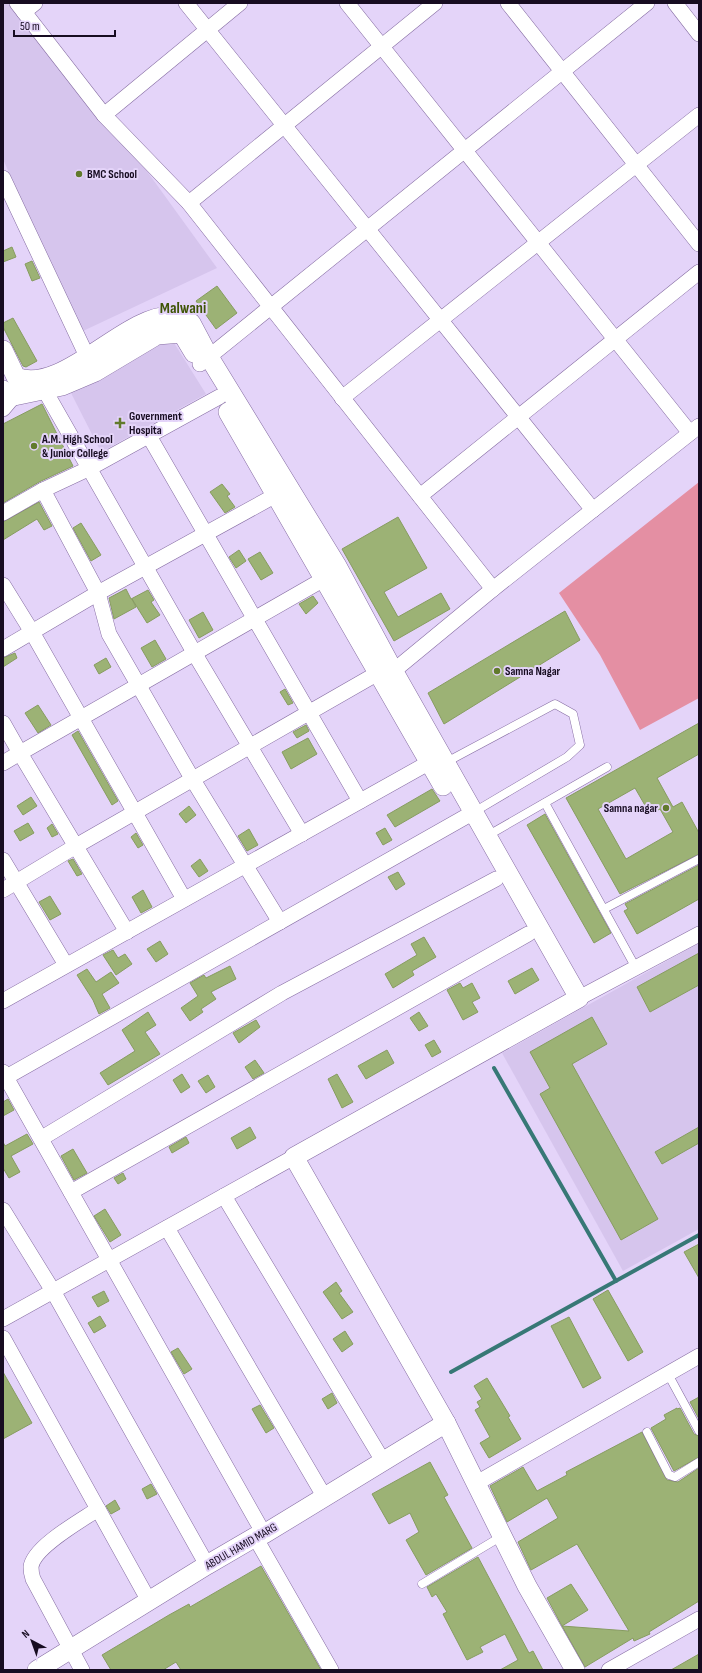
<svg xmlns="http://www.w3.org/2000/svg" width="702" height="1673" font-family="'Sofia Sans Condensed',sans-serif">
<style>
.built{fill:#d6c5ed}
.green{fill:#e48fa3}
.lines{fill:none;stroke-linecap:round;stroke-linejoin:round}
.stream{stroke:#377876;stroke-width:4}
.building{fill:#9cb275;stroke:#879c60;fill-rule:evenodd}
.service-casing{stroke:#866da3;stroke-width:9}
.minor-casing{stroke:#866da3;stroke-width:16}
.tertiary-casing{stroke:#866da3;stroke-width:20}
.service{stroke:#fff;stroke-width:8}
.minor{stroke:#fff;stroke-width:15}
.tertiary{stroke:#fff;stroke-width:19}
.poi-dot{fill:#617a2c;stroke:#e4d4f9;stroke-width:1.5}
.labels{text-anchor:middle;stroke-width:4;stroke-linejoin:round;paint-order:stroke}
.poi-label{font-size:12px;font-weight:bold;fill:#170c21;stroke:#e4d4f9;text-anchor:start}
.street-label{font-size:12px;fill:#170c21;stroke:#e4d4f9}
.district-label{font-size:16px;font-weight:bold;fill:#3f5406;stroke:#e4d4f9}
</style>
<rect width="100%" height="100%" fill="#e4d4f9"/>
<!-- built -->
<g class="built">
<polygon points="3,3 11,3 141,163 217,268 83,331 30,221 3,159"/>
<polygon points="171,338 206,394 101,452 71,393"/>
<polygon points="699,943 699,1229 623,1271 502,1053"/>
</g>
<!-- green -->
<polygon class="green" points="699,482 699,698 640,730 600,655 559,593"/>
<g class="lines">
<!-- stream -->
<g class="stream">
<polyline points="494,1068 616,1281"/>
<polyline points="451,1372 699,1235"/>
</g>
</g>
<!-- building -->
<g class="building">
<polygon points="12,247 16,257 3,262 3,251"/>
<polygon points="32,261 40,278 32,281 25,264"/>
<polygon points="217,286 237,313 216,329 196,301"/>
<polygon points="13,318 37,361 26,367 23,366 3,327 3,323"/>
<polygon points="42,404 73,466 39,482 3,503 3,424"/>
<polygon points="222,484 230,494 227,496 235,507 225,513 210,492"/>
<polygon points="39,502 52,526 44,530 37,519 3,540 3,522"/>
<polygon points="398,517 427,568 384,592 398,617 441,593 450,609 394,641 342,549"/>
<polygon points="81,523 101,555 91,561 73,528"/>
<polygon points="239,550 246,561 236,568 229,557"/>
<polygon points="260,552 273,573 261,580 248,559"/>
<polygon points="126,589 131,599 148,590 154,600 151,602 160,615 147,623 132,599 136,607 114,619 109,598"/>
<polygon points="313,596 318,603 306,614 299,604"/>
<polygon points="565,611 580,640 444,724 428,693"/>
<polygon points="203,612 213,630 199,638 189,620"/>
<polygon points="155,640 166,659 152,667 141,648"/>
<polygon points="15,653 17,658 3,667 3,658"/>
<polygon points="106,658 111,667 99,674 94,665"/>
<polygon points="285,689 293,703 288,705 280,692"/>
<polygon points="38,705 51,725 38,733 25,713"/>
<path d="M 699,723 L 699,754 L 657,778 L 673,807 L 682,802 L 699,833 L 699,854 L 620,894 L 566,798 ZM 635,788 L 650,814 L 660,809 L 673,832 L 626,859 L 598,809 Z"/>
<polygon points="306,725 309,731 297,738 293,732"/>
<polygon points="78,731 118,801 112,805 72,735"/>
<polygon points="308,738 317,754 291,769 282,752"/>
<polygon points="432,789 440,801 395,827 387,815"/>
<polygon points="31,797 37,806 23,815 17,806"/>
<polygon points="189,806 196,815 186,823 179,814"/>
<polygon points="545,814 611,933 594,943 527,825"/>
<polygon points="28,823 34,833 20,841 14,831"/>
<polygon points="52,824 58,834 52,837 47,828"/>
<polygon points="385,828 392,840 383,845 376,833"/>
<polygon points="249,829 258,845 247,851 238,836"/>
<polygon points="136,833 143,845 138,848 131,837"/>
<polygon points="73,859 82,874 77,876 68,861"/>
<polygon points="200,859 208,871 199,877 191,866"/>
<polygon points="699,865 699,899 637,934 624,911 628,909 625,904"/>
<polygon points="398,872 405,884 396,890 388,877"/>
<polygon points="143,890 152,907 141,913 132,897"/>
<polygon points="50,896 61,914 50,920 39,902"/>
<polygon points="424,937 436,957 412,971 414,975 393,988 385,974 417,955 411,944"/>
<polygon points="160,941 168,954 156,962 147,949"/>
<polygon points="113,950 118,958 125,954 132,964 116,975 103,955"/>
<polygon points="699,953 699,985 650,1012 637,987"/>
<polygon points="230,966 236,979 211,992 216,999 201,1009 203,1012 190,1021 181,1008 198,996 190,983 204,975 206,978"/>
<polygon points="532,968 539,980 515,994 508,981"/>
<polygon points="87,969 96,982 111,972 119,983 102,994 110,1008 99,1014 93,1000 77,975"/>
<polygon points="460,983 463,988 472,983 480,998 472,1002 478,1012 463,1020 447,990"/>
<polygon points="148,1012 156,1025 145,1032 160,1054 108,1085 100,1073 135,1051 122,1030"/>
<polygon points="419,1012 428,1026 419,1031 410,1018"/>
<polygon points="592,1017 607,1044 572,1064 658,1219 621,1240 540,1094 550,1088 530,1052"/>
<polygon points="256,1020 260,1027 239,1043 233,1033"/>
<polygon points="434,1040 441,1052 432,1057 425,1045"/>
<polygon points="387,1050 394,1063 366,1079 358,1066"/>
<polygon points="255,1060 264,1073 253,1079 245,1067"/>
<polygon points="182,1074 190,1087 181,1093 173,1080"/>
<polygon points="337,1074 353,1102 342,1108 328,1079"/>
<polygon points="208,1075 215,1087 206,1093 198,1081"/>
<polygon points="8,1099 14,1110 3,1116 3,1102"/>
<polygon points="250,1127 256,1138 237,1149 231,1138"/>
<polygon points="699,1127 699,1143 662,1164 655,1152"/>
<polygon points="27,1134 33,1144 11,1156 20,1172 9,1178 3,1168 3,1142 5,1146"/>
<polygon points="186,1137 189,1143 172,1153 169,1147"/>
<polygon points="73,1149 87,1173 74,1180 61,1156"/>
<polygon points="123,1173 126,1179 118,1184 114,1178"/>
<polygon points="105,1209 121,1235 110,1242 94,1216"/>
<polygon points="699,1244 699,1278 684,1252"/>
<polygon points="336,1282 342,1291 339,1293 353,1312 342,1319 323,1292"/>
<polygon points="608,1290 643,1352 628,1361 593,1299"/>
<polygon points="104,1291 109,1301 98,1307 92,1297"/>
<polygon points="100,1316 106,1326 94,1333 88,1323"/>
<polygon points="569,1317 601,1378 583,1388 551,1326"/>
<polygon points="345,1331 353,1344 342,1352 333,1339"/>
<polygon points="178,1348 192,1369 184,1374 171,1352"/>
<polygon points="3,1372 32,1423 3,1439"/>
<polygon points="487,1378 510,1416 508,1417 521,1439 489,1458 480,1443 490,1437 475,1410 480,1407 477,1402 482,1399 474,1386"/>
<polygon points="332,1393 337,1403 328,1409 322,1399"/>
<polygon points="699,1397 699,1419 690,1402"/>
<polygon points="260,1405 274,1428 266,1433 252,1409"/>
<polygon points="677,1408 677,1409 680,1408 694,1434 699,1436 699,1457 674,1471 651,1428 666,1419 664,1415"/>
<polygon points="642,1432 667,1480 678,1482 699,1468 699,1601 649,1632 650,1634 634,1641 633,1638 585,1667 562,1626 629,1631 577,1544 531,1570 518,1542 558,1518 547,1498 507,1522 490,1486 523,1467 537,1491 567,1475 566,1472"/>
<polygon points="430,1462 448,1495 444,1497 472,1548 426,1575 406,1540 419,1532 410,1513 389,1524 372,1494"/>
<polygon points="151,1484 157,1494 147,1499 142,1489"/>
<polygon points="115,1500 120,1509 111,1514 106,1506"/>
<polygon points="478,1557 529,1653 533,1651 543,1670 500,1670 518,1660 505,1634 480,1647 483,1652 467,1660 443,1614 447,1612 436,1594 432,1597 427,1587"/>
<polygon points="261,1566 321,1670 181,1670 176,1662 163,1670 111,1670 102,1655 169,1615 189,1604 190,1607"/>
<polygon points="571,1584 588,1610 562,1626 547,1598"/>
<polygon points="699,1654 699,1670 671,1670"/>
</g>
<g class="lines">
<!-- service casing -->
<g class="service-casing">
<g id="service">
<polyline points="446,764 454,758 555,704 573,714 580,745 567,757 474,812"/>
<polyline points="545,803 636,968"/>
<polyline points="487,836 607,767"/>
<polyline points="604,909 699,859"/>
<polyline points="668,1374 699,1431"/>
<polyline points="647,1432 669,1475 675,1477 699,1462"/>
<polyline points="422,1584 502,1536"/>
</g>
</g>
<!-- minor casing -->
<g class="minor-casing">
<g id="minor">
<polyline points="17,3 104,115 189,203 493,589"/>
<polyline points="186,3 593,510"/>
<polyline points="347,3 690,433"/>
<polyline points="508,3 699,244"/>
<polyline points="675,3 699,34"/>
<polyline points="24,12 35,3"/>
<polyline points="104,115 240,3"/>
<polyline points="3,178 92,367"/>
<polyline points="189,203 435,3"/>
<polyline points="200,364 647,3"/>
<polyline points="44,389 199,661 302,834"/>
<polyline points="342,398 699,115"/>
<polyline points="3,409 14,396 17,386"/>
<polyline points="149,436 360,801"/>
<polyline points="43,490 90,468 219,397"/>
<polyline points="420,496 699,272"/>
<polyline points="3,513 43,490 98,593 109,634 193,780 280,922"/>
<polyline points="3,585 32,632 184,899"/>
<polyline points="3,649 98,593 276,495"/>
<polyline points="385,678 493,589 699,426"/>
<polyline points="3,723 20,753 324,579"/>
<polyline points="3,763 20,753 127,932"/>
<polyline points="3,860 66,965"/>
<polyline points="3,890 76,846 378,673"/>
<polyline points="579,998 699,934"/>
<polyline points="3,1001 439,757"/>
<polyline points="3,1072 264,1534"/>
<polyline points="3,1079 474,812"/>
<polyline points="42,1138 282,993 496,879"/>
<polyline points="71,1192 528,934"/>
<polyline points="224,1196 383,1461"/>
<polyline points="3,1210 53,1291 207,1565"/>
<polyline points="167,1228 324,1496"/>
<polyline points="3,1319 294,1157"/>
<polyline points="3,1338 149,1601"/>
<polyline points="475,1484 699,1356"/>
<polyline points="255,1537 331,1670"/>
<path d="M 82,1670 L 33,1579 C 32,1576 31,1571 31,1567 C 33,1547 82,1520 98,1509"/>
<polyline points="609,1670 699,1619"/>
</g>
</g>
<!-- tertiary casing -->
<g class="tertiary-casing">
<g id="tertiary">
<path d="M 3,350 L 16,377 C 62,396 125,315 171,316 C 177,317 185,321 191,323 L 209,357 L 337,566 L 394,672 L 579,998 L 294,1157 L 446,1423 L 527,1586 L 575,1670"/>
<polyline points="3,390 14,396 62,386 95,372 157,335 182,333 194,353"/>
<polyline points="228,412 443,786"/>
<polyline points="37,1670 207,1565 255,1537 264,1534 446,1423"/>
</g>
</g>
<!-- service -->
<use href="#service" class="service"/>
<!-- minor -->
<use href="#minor" class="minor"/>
<!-- tertiary -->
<use href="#tertiary" class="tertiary"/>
</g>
<!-- markers -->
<g class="poi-dot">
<circle cx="79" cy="174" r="4"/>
<path d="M118 417h4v4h4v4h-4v4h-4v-4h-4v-4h4z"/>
<circle cx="34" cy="446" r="4"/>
<circle cx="497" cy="671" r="4"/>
<circle cx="666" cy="808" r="4"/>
</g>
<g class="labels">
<!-- poi labels -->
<g class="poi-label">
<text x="87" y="178">BMC School</text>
<text x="129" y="420">Government<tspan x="129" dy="14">Hospita</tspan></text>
<text x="42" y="443">A.M. High School<tspan x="42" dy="14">&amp; Junior College</tspan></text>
<text x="505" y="675">Samna Nagar</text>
<text x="658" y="812" text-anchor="end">Samna nagar</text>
</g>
<!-- street labels -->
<g class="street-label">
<text transform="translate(241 1546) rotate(-30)" y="4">ABDUL HAMID MARG</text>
</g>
<!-- district labels -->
<g class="district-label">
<text x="183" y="313">Malwani</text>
</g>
</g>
<!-- border -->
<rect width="702" height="1673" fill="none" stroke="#170c21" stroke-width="8"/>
<!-- north arrow -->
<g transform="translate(32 1641) rotate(319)" stroke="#e4d4f9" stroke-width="3" paint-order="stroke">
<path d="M0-3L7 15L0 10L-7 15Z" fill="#170c21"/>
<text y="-6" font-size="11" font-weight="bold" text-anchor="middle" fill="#170c21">N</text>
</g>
<!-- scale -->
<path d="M14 30v6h101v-6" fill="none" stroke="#170c21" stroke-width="2"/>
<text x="20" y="30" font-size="12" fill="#170c21" stroke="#e4d4f9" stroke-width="3" paint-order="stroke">50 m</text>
</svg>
